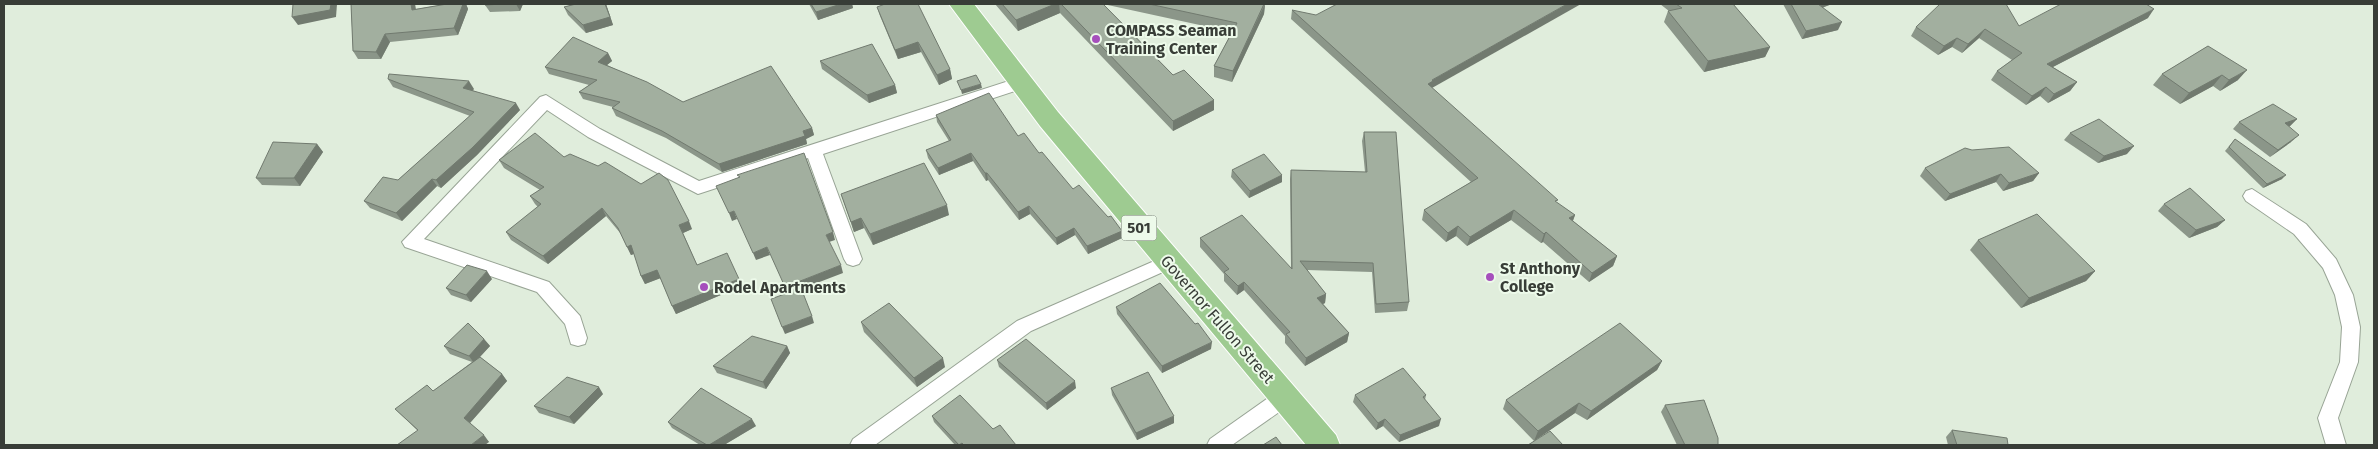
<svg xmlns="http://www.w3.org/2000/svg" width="2378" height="449" font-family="'Fira Sans',sans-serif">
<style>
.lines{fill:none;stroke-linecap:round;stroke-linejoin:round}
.street-casing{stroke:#98a495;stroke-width:2}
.primary-casing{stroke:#fff;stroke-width:2}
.street{fill:#fff;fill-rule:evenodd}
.primary{fill:#9ecb91;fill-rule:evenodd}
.wall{fill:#8b9689}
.shaded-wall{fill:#717a6f}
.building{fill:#a2af9f;stroke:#717a6f}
.poi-dot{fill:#a64fbc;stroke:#edfaea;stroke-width:2}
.labels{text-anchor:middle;stroke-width:4;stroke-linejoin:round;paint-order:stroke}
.shield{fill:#edfaea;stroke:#6e766d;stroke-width:1}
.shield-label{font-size:15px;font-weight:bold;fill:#383d37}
.poi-label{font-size:16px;font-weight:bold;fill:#383d37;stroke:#edfaea;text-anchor:start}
.street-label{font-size:16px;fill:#383d37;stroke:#edfaea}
</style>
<rect width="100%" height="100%" fill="#e0eddc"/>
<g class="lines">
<!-- street casing -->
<g class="street-casing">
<g id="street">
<polygon points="1021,77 1027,79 1029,83 1027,87 823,154 862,259 859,264 853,266 847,264 844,259 808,158 698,194 588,137 547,110 424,239 549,282 580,316 587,338 585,344 578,346 571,344 565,324 537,292 405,247 402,242 540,97 546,95 600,129 699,181"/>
<polygon points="2252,189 2306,224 2336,259 2353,295 2360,327 2358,362 2338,418 2346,445 2326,445 2318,418 2340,362 2342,327 2335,295 2323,268 2294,234 2246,201 2243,196 2246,191"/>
<polygon points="1168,255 1174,257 1177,262 1174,267 1031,331 875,445 850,445 853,439 1017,321"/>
<polygon points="1285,389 1292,391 1295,397 1292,403 1232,445 1207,445 1210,439 1278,391"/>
</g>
</g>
<!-- primary casing -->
<g class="primary-casing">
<polygon id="primary" points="949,4 974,4 1058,112 1336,435 1340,445 1306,445 1040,126"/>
</g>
<!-- street -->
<use href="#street" class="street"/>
<!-- primary -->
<use href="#primary" class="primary"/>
</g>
<!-- wall -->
<g class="wall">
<polygon points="351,4 415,4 416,9 447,4 466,4 468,9 458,35 390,42 381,59 358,59 353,51"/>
<polygon points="486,4 523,4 520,11 490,12 485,5"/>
<polygon points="576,4 606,4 613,25 586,33 568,15 564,7"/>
<polygon points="809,4 852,4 853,8 818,20"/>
<polygon points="995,4 1265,4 1264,14 1232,82 1214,77 1214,66 1232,32 1103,4 1173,75 1214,100 1214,110 1173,131 1060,13 1018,31"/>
<polygon points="1660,4 1733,4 1770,47 1765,57 1704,72 1664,22 1668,11 1669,11"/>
<polygon points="1783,4 1832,4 1823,7 1838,30 1802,39"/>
<polygon points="877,7 950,69 952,79 939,85 921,52 898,59 880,16"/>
<polygon points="1292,10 1432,88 1557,203 1575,215 1573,221 1617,256 1613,266 1589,282 1543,242 1541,243 1511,220 1467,246 1456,236 1446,242 1422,220 1424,210 1471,182 1291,19"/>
<polygon points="2148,18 2053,67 2077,82 2070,91 2048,103 2040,96 2026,105 1991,80 1997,71 2012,60 1979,38 1962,53 1952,47 1938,55 1911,36 1916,27 2019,26"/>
<polygon points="2208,46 2238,80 2220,91 2213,86 2180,104 2153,85 2162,74"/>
<polygon points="608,53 612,61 607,65 683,102 812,128 814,135 806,139 807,144 722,172 666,138 616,116 612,108 613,107 583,99 579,92 589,85 549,74 545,67"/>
<polygon points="820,61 895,85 897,93 869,103 822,69"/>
<polygon points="388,79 474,89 472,90 520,110 477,155 441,188 437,186 402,221 370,208 364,201 398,180 470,116 393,87"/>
<polygon points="936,115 1018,136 1039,153 1073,189 1108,217 1122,231 1122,238 1088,254 1075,235 1057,245 1030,214 1019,220 988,180 986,181 973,161 939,175 928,158 926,150 949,141 937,122"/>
<polygon points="2297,119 2289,127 2291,142 2270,157 2233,129 2239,122"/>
<polygon points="1364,132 1409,302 1407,311 1375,313 1372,272 1307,270 1326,294 1325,303 1323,304 1349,333 1347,342 1305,366 1285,343 1285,336 1244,290 1237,295 1224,281 1224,274 1200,247 1200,238 1291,268 1290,179 1291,170 1365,172 1362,141"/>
<polygon points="2070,133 2127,154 2098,163 2064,140"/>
<polygon points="2235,139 2282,179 2263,188 2225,151"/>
<polygon points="317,144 323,152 300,186 262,185 256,178"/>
<polygon points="564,157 692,229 683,233 697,265 742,286 676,314 660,278 645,284 641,276 634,254 631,255 621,234 606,216 548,264 511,240 506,232 538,207 535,204 530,196 540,190 504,168 499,160"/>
<polygon points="1925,168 2039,173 2033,181 2003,191 1996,182 1945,201 1920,176"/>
<polygon points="1232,170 1282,175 1282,182 1249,198 1231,177"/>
<polygon points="841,194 949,215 873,245 864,228 854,232"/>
<polygon points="2164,204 2225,220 2217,227 2189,238 2158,211"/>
<polygon points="1978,240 2095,271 2086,281 2021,308 1970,250"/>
<polygon points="492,279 471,302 451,295 446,288"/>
<polygon points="1116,307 1211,349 1162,373 1117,314"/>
<polygon points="861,322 945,367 917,387 864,332"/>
<polygon points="484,339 490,346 480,357 502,374 507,381 470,423 489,442 417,430 395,409 433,391 472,362 450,354 444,346"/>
<polygon points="787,346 790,353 766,389 717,373 713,366"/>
<polygon points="997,360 1076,388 1047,410 999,367"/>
<polygon points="1662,361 1657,370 1587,420 1575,413 1534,441 1503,409 1506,400"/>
<polygon points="1111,388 1174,423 1137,440 1112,395"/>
<polygon points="603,394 574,424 539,413 534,406"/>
<polygon points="1355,395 1426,395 1425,400 1439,426 1399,442 1383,426 1376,430 1353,402"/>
<polygon points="1665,405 1718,445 1677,445 1661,412"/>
<polygon points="932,416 993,429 1016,445 955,445 934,422"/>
<polygon points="668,422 756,426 724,445 700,445 672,428"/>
<polygon points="1952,430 2008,445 1948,445 1946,437"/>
</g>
<!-- shaded-wall -->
<g class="shaded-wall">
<polygon points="331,4 337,4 336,17 298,25 292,17"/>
<polygon points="411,4 415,4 416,18 412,10"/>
<polygon points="463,4 466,4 468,9 458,35 454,28"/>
<polygon points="516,4 523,4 520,11"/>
<polygon points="605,4 606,4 613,25 586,33 583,25"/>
<polygon points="841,4 852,4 853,8 818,20 816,12"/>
<polygon points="1055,4 1059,4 1060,13 1018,31 1016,20"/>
<polygon points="1265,4 1264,14 1232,82 1233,71"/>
<polygon points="1567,4 1581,4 1432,88 1428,84 1432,80"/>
<polygon points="1818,4 1832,4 1814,11"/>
<polygon points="2154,9 2148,18 2041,73 2047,64"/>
<polygon points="1842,22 1838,30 1802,39 1806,31"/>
<polygon points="1985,29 1979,38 1962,53 1968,44"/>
<polygon points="385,34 390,42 381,59 376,52"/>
<polygon points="1957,38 1952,47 1938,55 1944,46"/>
<polygon points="918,42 921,52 898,59 895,50"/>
<polygon points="1770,47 1765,57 1704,72 1708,61"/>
<polygon points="608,53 612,61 602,69 598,62"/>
<polygon points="950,69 952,79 939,85 937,75"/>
<polygon points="2247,70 2238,80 2220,91 2229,80"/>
<polygon points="2222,75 2213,86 2180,104 2189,93"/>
<polygon points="469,81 474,89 468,96 463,88"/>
<polygon points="2077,82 2070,91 2048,103 2054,94"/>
<polygon points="981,84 982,88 962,94 961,90"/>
<polygon points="895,85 897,93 869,103 867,95"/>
<polygon points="2046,87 2040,96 2026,105 2032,96"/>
<polygon points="1214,100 1214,110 1173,131 1173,121"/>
<polygon points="516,103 520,110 477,155 441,188 436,180"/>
<polygon points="2297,119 2290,126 2278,131 2285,123"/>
<polygon points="812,128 814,135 806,139 807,144 722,172 719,164"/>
<polygon points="2299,135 2291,142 2270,157 2278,150"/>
<polygon points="317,144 323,152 300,186 294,178"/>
<polygon points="2134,146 2127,154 2098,163 2104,156"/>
<polygon points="971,153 973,161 939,175 938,168"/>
<polygon points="985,173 987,173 988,180 986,181"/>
<polygon points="2039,173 2033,181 2003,191 2009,183"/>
<polygon points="2001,174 1996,182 1945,201 1950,194"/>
<polygon points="1282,175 1282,182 1249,198 1250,191"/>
<polygon points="2286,175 2282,179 2263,188 2267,184"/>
<polygon points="432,179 437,186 402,221 396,213"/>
<polygon points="947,205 949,215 873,245 870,234"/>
<polygon points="1029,206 1030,214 1019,220 1018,212"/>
<polygon points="602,208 606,216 548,264 543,256"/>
<polygon points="1514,210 1511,220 1467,246 1470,237"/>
<polygon points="734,211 737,219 732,221 729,213"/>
<polygon points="1575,215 1571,225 1569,218"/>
<polygon points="861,218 864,228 854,232 851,222"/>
<polygon points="2225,220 2217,227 2189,238 2196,230"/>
<polygon points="689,221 692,229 683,233 679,225"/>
<polygon points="1458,226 1456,236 1446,242 1448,233"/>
<polygon points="1074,228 1075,235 1057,245 1056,238"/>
<polygon points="1122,231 1122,238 1088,254 1087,246"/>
<polygon points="833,232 835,240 829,242 826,235"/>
<polygon points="1546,232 1543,242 1541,243 1544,234"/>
<polygon points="631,245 636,253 631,255 627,247"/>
<polygon points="767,247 770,255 756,260 753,253"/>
<polygon points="1617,256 1613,266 1589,282 1592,273"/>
<polygon points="841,265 843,273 788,294 785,287"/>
<polygon points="657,270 661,278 645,284 641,276"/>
<polygon points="487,271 492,279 471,302 466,295"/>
<polygon points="2095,271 2086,281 2021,308 2029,298"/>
<polygon points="739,279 742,286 676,314 672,306"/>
<polygon points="1244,282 1244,290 1237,295 1238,286"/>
<polygon points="1326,294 1325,303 1316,307 1317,298"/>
<polygon points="812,316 814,323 785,334 782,327"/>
<polygon points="1349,333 1347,342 1305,366 1306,358"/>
<polygon points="484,339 490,346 474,363 469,356"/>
<polygon points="1212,342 1211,349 1162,373 1162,366"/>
<polygon points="787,346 790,353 766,389 763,382"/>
<polygon points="943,358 945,367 917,387 914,378"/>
<polygon points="1662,361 1657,370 1587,420 1591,411"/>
<polygon points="502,374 507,381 469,424 464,418"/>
<polygon points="1075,381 1076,388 1047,410 1046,403"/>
<polygon points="599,387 603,394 574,424 569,417"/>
<polygon points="1579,403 1575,413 1534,441 1538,431"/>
<polygon points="1174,416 1174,423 1137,440 1136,433"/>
<polygon points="752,419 756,426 724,445 709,445"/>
<polygon points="1385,419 1383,426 1376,430 1378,423"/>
<polygon points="1441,419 1439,426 1399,442 1400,435"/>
<polygon points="484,435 489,442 485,445 471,445"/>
</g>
<!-- building -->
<g class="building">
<polygon points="293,4 331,4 330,10 292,17"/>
<polygon points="351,4 411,4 412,10 447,4 463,4 454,28 385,34 376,52 353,51"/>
<polygon points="486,4 503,4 485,5"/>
<polygon points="576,4 605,4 610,17 583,25 564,7"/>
<polygon points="811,4 841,4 816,12"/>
<polygon points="885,4 918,4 950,69 937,75 918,42 895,50 877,7"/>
<polygon points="1002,4 1055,4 1016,20"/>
<polygon points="1061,4 1103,4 1173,75 1184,70 1214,100 1173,121"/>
<polygon points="1149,4 1264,4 1233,71 1214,66 1237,23"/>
<polygon points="1337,4 1567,4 1432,80 1433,81 1428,84 1558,200 1555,201 1575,215 1569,218 1617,256 1592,273 1546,232 1544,234 1514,210 1470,237 1458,226 1448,233 1424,210 1478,178 1292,10 1316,15"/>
<polygon points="1676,4 1733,4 1770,47 1708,61 1668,11 1682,8"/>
<polygon points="1791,4 1818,4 1842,22 1806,31"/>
<polygon points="1940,4 2006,4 2019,26 2061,4 2146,4 2154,9 2047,64 2077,82 2054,94 2046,87 2032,96 1997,71 2022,53 1985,29 1968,44 1957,38 1944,46 1916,27"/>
<polygon points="573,37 608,53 598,62 647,82 683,102 771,66 812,128 803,131 805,136 719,164 662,131 612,108 620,102 579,92 597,80 545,67"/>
<polygon points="872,44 895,85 867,95 820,61"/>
<polygon points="2208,46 2247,70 2229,80 2222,75 2189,93 2162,74"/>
<polygon points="389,74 469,81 463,88 516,103 472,148 436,180 432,179 396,213 364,201 383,177 398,180 474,112 388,79"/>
<polygon points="976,75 981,84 961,90 957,81"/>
<polygon points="989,93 1018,136 1024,133 1039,153 1042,152 1073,189 1079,185 1108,217 1111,216 1122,231 1087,246 1074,228 1056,238 1029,206 1018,212 987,173 985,173 971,153 938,168 926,150 951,140 936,115"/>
<polygon points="2273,104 2297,119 2285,123 2299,135 2278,150 2239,122"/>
<polygon points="2099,119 2134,146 2104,156 2070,133"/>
<polygon points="1364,132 1396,132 1409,302 1376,304 1373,263 1300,261 1326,294 1317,298 1349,333 1306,358 1286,334 1290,332 1244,282 1238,286 1224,272 1229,269 1200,238 1242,215 1292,269 1291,170 1367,172"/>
<polygon points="535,133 564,157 570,154 598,166 605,162 641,184 659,173 668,180 689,221 679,225 697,265 727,253 739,279 672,306 657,270 641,276 631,245 627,247 618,228 602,208 543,256 506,232 541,204 530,196 544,187 499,160"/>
<polygon points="2235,139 2286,175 2267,184 2229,147"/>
<polygon points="273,142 317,144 294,178 256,178"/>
<polygon points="2009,147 2039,173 2009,183 2001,174 1950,194 1925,168 1965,148 1972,150"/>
<polygon points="804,153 833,232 826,235 841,265 785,287 767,247 753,253 734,211 729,213 716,186 740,177 737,175"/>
<polygon points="1264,154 1282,175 1250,191 1232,170"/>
<polygon points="924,163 947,205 870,234 861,218 851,222 841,194"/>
<polygon points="2190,188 2225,220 2196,230 2164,204"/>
<polygon points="2037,214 2095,271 2029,298 1978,240"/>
<polygon points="467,265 487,271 466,295 446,288"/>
<polygon points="1160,283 1195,324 1198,323 1212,342 1162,366 1116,307"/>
<polygon points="801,288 812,316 782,327 771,299"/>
<polygon points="889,303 943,358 914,378 861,322"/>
<polygon points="468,323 484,339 469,356 444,346"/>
<polygon points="1620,323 1662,361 1591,411 1579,403 1538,431 1506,400"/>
<polygon points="752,336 787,346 763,382 713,366"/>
<polygon points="1026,339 1075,381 1046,403 997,360"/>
<polygon points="480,357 502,374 464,418 484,435 471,445 397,445 418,430 395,409 427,385 433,391"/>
<polygon points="1403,368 1426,395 1423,397 1441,419 1400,435 1385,419 1378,423 1355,395"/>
<polygon points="1148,372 1174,416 1136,433 1111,388"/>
<polygon points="567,377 599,387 569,417 534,406"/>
<polygon points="701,388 752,419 709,445 707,445 668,422"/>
<polygon points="960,395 993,429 1000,425 1016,445 964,445 962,443 959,445 932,416"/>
<polygon points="1704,400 1718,438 1718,445 1685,445 1665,405"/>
<polygon points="1952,430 2007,438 2008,445 1957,445"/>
<polygon points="1550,431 1563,445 1528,445"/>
<polygon points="1276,437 1282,445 1263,445"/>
</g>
<!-- markers -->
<g class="poi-dot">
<circle cx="1096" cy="39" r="5"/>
<circle cx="1490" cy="277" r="5"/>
<circle cx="704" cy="287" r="5"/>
</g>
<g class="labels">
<!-- shield labels -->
<rect class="shield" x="1121.5" y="215.5" width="35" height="25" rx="4"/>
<g class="shield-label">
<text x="1139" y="233">501</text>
</g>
<!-- poi labels -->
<g class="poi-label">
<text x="1106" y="36">COMPASS Seaman<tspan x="1106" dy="18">Training Center</tspan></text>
<text x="1500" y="274">St Anthony<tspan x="1500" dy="18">College</tspan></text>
<text x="714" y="293">Rodel Apartments</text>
</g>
<!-- street labels -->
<g class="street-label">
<text transform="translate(1218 319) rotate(49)" y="6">Governor Fullon Street</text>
</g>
</g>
<!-- border -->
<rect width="2378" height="449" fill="none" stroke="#383d37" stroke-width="10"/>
</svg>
